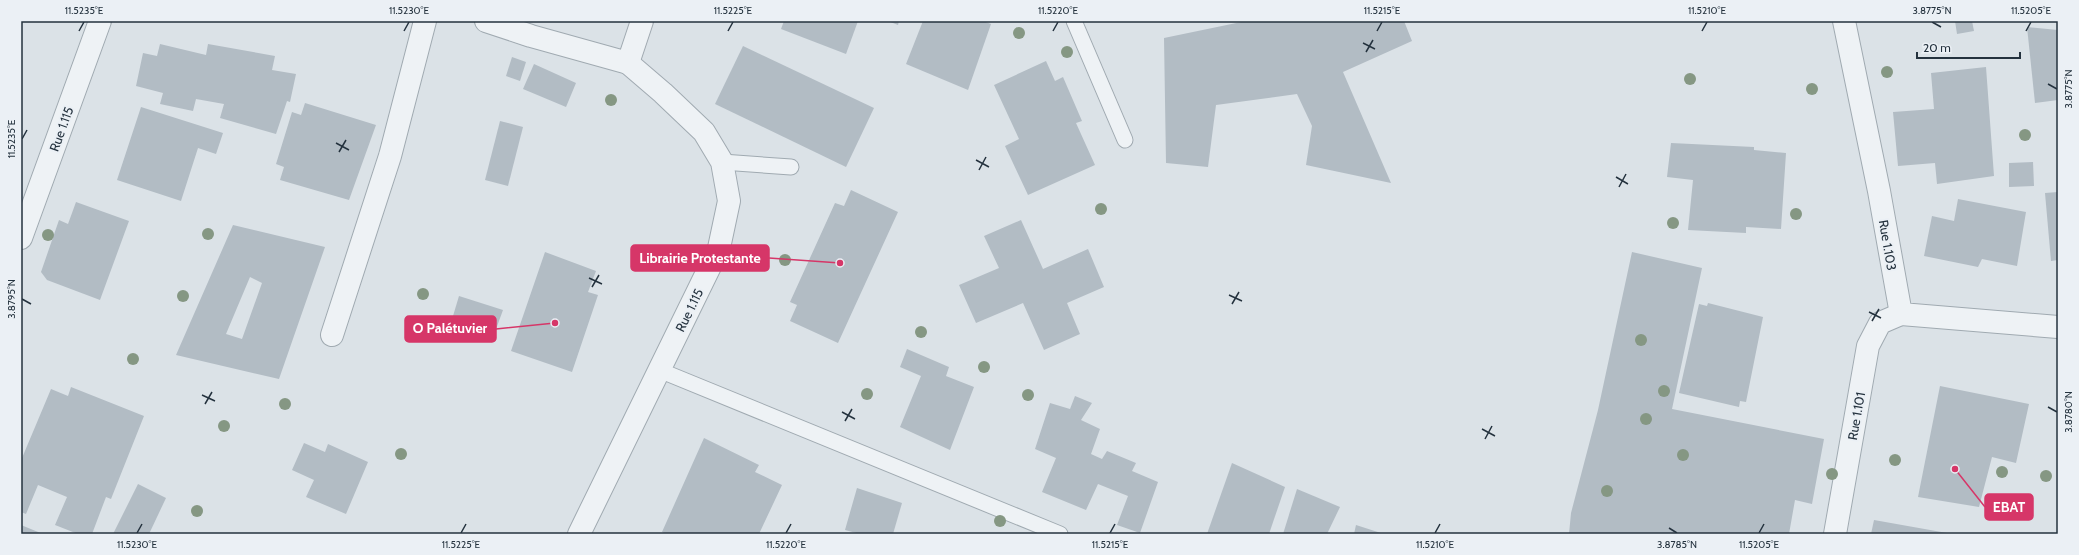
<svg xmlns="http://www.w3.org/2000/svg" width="2079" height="555" font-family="Cabin,sans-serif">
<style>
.building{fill:#b2bcc4;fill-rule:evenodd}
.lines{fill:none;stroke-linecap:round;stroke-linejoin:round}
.service-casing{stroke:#a0aab1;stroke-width:17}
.minor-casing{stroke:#a0aab1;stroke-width:24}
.service{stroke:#eef2f5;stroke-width:15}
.minor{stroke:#eef2f5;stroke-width:22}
.tree{fill:#859783}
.ticks{fill:none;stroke:#24323e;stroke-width:1.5}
.labels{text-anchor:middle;stroke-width:4;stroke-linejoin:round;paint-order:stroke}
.street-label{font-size:13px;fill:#24323e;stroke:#ebf0f5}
.leader{fill:none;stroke:#d63668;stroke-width:1.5}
.callout-dot{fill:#d63668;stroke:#ebf0f5;stroke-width:1.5}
.callout{fill:#d63668;stroke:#d63668;stroke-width:1.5}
.callout-label{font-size:14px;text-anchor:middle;font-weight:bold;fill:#fff}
.neatline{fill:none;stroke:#24323e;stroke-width:1.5}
.ticks-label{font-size:10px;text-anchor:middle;fill:#24323e}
</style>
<rect width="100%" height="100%" fill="#dbe2e7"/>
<!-- building -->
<g class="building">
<polygon points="784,21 858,21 846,54 781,29"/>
<polygon points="888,21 899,21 898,25"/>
<polygon points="923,21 983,21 991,24 968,90 906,64"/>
<polygon points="1246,21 1404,21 1412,41 1343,72 1391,183 1306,165 1312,126 1297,94 1216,105 1208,167 1166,163 1164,38"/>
<polygon points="1955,21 1972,21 1974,31 1957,34"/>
<polygon points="2027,27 2058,30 2058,100 2035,103"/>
<polygon points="160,44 206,55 208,44 275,56 272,70 296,74 290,102 287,101 276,134 220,118 224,104 196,99 193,111 160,104 163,93 136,86 143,53 157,56"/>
<polygon points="743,46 874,108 846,167 715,104"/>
<polygon points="512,57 526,62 520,81 506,76"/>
<polygon points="1046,61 1055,81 1063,77 1082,121 1076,123 1095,165 1028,195 1005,146 1019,139 994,85"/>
<polygon points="534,64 576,83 566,107 523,89"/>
<polygon points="1986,67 1994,176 1937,184 1935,163 1898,166 1893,112 1934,109 1931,73"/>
<polygon points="305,103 376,125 349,200 280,180 284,167 276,164 292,112 301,115"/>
<polygon points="141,107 223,133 216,154 198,148 181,201 117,180"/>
<polygon points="500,121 523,127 508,186 485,180"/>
<polygon points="1671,143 1754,147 1754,150 1786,153 1781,229 1746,227 1746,233 1688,230 1693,180 1667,177"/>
<polygon points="2033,162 2034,186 2009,187 2009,163"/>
<polygon points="851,190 898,212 838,343 790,321 797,305 790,302 835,203 844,206"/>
<polygon points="2058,192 2058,260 2051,261 2045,193"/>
<polygon points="1958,199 2026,212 2017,266 1982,259 1978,267 1924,256 1932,216 1954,221"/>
<polygon points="76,202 129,221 100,300 47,280 41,272 59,220 68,224"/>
<polygon points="1021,220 1043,269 1088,249 1104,287 1067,303 1080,334 1044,350 1023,303 976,323 959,285 999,268 984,236"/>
<path d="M 233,225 L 325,247 L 279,379 L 176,355 ZM 250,277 L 262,283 L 242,339 L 226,334 Z"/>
<polygon points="545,252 596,271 588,292 598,295 572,372 511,351"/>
<polygon points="1632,252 1702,268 1672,409 1824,439 1812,504 1795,500 1789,534 1569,534 1571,513 1598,410"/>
<polygon points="459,296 503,310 492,340 450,326"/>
<polygon points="1708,303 1763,317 1746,402 1740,401 1739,407 1679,393 1699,304 1707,306"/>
<polygon points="907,349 949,367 946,376 974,387 950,450 900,427 921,376 900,367"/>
<polygon points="1940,386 2029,404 2016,463 1992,457 1979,507 1918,497"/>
<polygon points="71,387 144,416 111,499 106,497 92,534 78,534 55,525 67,497 38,485 26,514 21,512 21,457 22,458 51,389 68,396"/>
<polygon points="1075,396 1092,403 1081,420 1100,429 1091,454 1102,459 1107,451 1136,463 1132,471 1158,482 1140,533 1117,525 1128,496 1098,484 1086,510 1042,492 1056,458 1035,449 1050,403 1070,409"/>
<polygon points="704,438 759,465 755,472 782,485 759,534 666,534 662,532"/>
<polygon points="304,443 325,452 328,444 368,462 346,514 306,497 314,480 292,470"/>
<polygon points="1232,463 1285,487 1269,534 1207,534"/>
<polygon points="138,484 166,498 149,534 113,534"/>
<polygon points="857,488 902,503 893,534 860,534 845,530"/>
<polygon points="1297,489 1340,507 1327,534 1283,534"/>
<polygon points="1874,520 1947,533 1947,534 1871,534"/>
<polygon points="21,525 43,534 21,534"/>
<polygon points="1356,525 1384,534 1354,534"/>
</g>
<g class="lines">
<!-- service casing -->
<g class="service-casing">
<g id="service">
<polyline points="1074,21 1125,140"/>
<polyline points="722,162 791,167"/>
<polyline points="659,370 1060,534"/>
</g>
</g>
<!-- minor casing -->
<g class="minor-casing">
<g id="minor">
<polyline points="486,21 531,36 628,63 663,93 704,132 722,162 729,201 719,248 579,534"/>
<polyline points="1844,21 1879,191 1901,314 2058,327"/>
<polyline points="628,63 642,21"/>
<polyline points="21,238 100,21"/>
<polyline points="332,335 390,156 425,21"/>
<polyline points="1835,534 1868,346 1880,323 1901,314"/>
</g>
</g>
<!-- service -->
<use href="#service" class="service"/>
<!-- minor -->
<use href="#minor" class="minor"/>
</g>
<!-- trees -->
<g class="tree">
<circle cx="1019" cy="33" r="6"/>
<circle cx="1067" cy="52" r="6"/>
<circle cx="1887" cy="72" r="6"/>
<circle cx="1690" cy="79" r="6"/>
<circle cx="1812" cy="89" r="6"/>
<circle cx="611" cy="100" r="6"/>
<circle cx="2025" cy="135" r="6"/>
<circle cx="1101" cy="209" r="6"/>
<circle cx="1796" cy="214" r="6"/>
<circle cx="1673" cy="223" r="6"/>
<circle cx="208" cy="234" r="6"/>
<circle cx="48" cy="235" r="6"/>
<circle cx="785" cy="260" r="6"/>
<circle cx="423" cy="294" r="6"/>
<circle cx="183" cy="296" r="6"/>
<circle cx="921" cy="332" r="6"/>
<circle cx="1641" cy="340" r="6"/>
<circle cx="133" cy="359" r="6"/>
<circle cx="984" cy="367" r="6"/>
<circle cx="1664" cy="391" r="6"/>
<circle cx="867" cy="394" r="6"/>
<circle cx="1028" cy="395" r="6"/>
<circle cx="285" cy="404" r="6"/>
<circle cx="1646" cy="419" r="6"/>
<circle cx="224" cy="426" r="6"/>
<circle cx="401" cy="454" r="6"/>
<circle cx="1683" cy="455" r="6"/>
<circle cx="1895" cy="460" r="6"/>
<circle cx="2002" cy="472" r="6"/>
<circle cx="1832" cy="474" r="6"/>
<circle cx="2046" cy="476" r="6"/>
<circle cx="1607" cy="491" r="6"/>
<circle cx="197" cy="511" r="6"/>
<circle cx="1000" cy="521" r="6"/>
</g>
<!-- ticks -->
<path class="ticks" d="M 1932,22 L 1941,27M 79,31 L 84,22M 404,31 L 409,22M 728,31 L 733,22M 1053,31 L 1058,22M 1377,31 L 1382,22M 1702,31 L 1707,22M 2026,31 L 2031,22M 1363,43 L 1375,49M 1366,52 L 1373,40M 2048,84 L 2057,89M 22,139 L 27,130M 336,143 L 349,150M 339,152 L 346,140M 976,160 L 989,167M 979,170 L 986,157M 1616,177 L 1628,184M 1619,187 L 1626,174M 589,278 L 602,284M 592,287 L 599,275M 1229,295 L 1242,301M 22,299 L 31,304M 1232,304 L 1239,292M 1869,312 L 1881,318M 1872,321 L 1879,309M 202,395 L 215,401M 205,404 L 212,392M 2048,407 L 2057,412M 842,412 L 855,419M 845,421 L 852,409M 1482,429 L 1495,436M 1485,439 L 1492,426M 1669,528 L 1677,533M 137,533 L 142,524M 461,533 L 466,524M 786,533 L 791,524M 1110,533 L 1115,524M 1435,533 L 1440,524M 1759,533 L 1764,524"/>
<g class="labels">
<!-- street labels -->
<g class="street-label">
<text transform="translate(61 129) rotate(-70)" y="5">Rue 1.115</text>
<text transform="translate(1888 245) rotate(80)" y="5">Rue 1.103</text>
<text transform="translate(689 310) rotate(-64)" y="5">Rue 1.115</text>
<text transform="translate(1856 416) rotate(-80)" y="5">Rue 1.101</text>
</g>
</g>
<!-- callouts -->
<path class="leader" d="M840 263L769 258M555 323L496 329M1955 469L1985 507"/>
<g class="callout-dot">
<circle cx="840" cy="263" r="4"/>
<circle cx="555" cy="323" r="4"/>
<circle cx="1955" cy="469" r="4"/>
</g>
<g class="callout">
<rect x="631" y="245" width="138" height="26" rx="4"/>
<rect x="405" y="316" width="91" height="26" rx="4"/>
<rect x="1985" y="494" width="48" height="26" rx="4"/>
</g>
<g class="callout-label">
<text x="700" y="263">Librairie Protestante</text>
<text x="450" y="333">O Palétuvier</text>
<text x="2009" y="512">EBAT</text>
</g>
<!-- border -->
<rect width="2079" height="555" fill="none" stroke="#ebf0f5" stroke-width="44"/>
<!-- scale -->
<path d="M1917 52v6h103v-6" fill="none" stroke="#24323e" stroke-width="2"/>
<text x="1923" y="52" font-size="12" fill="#24323e" stroke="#ebf0f5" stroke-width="3" paint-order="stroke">20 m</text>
<rect x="22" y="22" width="2035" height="511" class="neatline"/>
<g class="ticks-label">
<text x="84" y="14">11.5235°E</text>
<text x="409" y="14">11.5230°E</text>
<text x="733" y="14">11.5225°E</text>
<text x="1058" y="14">11.5220°E</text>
<text x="1382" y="14">11.5215°E</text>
<text x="1707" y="14">11.5210°E</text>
<text x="1932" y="14">3.8775°N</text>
<text x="2031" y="14">11.5205°E</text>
<text transform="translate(2068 89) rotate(-90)" y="4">3.8775°N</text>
<text transform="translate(11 139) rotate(-90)" y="4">11.5235°E</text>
<text transform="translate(11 299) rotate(-90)" y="4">3.8795°N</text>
<text transform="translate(2068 412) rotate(-90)" y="4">3.8780°N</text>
<text x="137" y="548">11.5230°E</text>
<text x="461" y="548">11.5225°E</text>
<text x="786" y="548">11.5220°E</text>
<text x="1110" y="548">11.5215°E</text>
<text x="1435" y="548">11.5210°E</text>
<text x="1677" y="548">3.8785°N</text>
<text x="1759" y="548">11.5205°E</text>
</g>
</svg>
